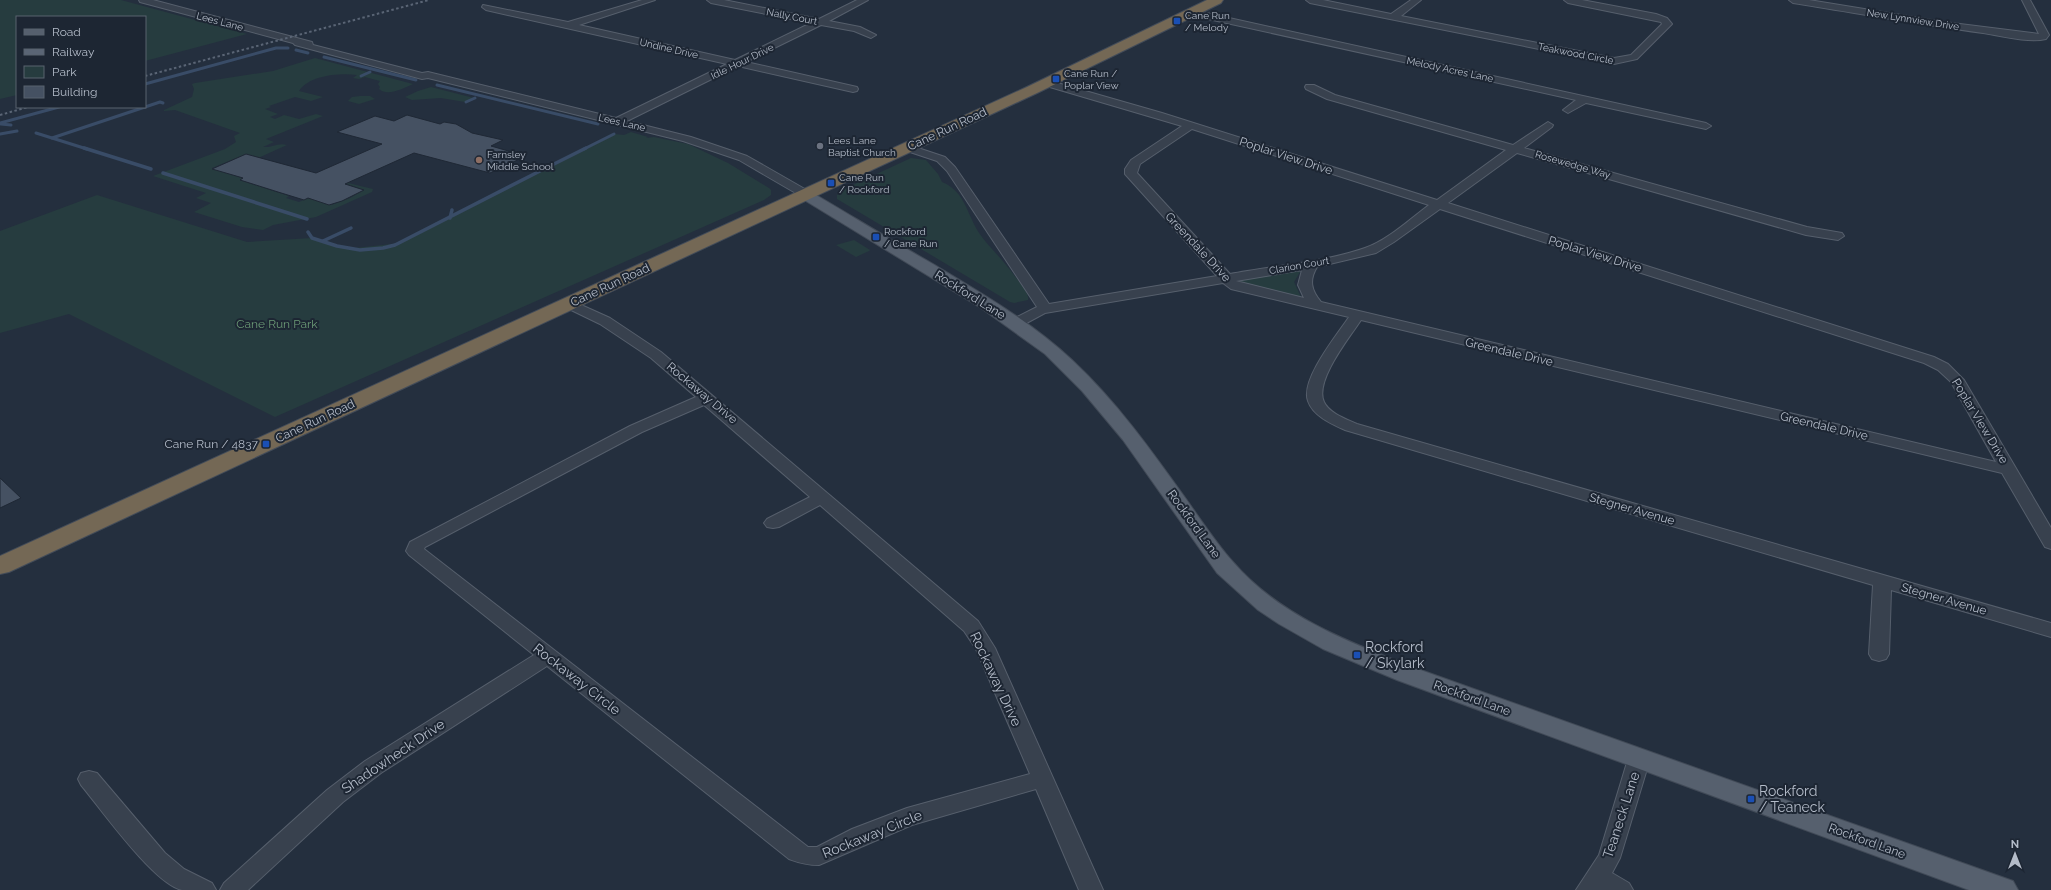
<svg xmlns="http://www.w3.org/2000/svg" width="2051" height="890" font-family="Raleway,sans-serif">
<style>
.green{fill:#263c3f}
.lines{fill:none;stroke-linecap:round;stroke-linejoin:round}
.stream-far1{stroke:#394c67;stroke-width:3}
.stream{stroke:#394c67;stroke-width:3.5}
.building{fill:#455162;stroke:#1f2835}
.minor-casing{stroke:#565f6c;stroke-width:2}
.major-casing{stroke:#414a57;stroke-width:2}
.highway-casing{stroke:#434c59;stroke-width:2}
.minor{fill:#38414e;fill-rule:evenodd}
.major{fill:#56606e;fill-rule:evenodd}
.highway{fill:#746855;fill-rule:evenodd}
.rail{stroke:#5a6575;stroke-width:2;stroke-dasharray:2.5 2.5;stroke-linecap:butt}
.transit-dot{fill:#1a4fb4;stroke:#1d2633;stroke-width:1.5}
.worship-dot{fill:#6b7280;stroke:#1d2633;stroke-width:1.5}
.education-dot{fill:#8d6e63;stroke:#1d2633;stroke-width:1.5}
.labels{text-anchor:middle;stroke-width:4;stroke-linejoin:round;paint-order:stroke}
.far-poi-label{font-size:10px;fill:#b4bcc9;stroke:#1d2633;text-anchor:start}
.far-street-label{font-size:10px;fill:#b4bcc9;stroke:#1d2633}
.street-label{font-size:12px;fill:#b4bcc9;stroke:#1d2633}
.park-label{font-size:12px;fill:#6b9a76;stroke:#1d2633}
.poi-label{font-size:12px;fill:#b4bcc9;stroke:#1d2633;text-anchor:end}
.near-poi-label{font-size:14px;fill:#b4bcc9;stroke:#1d2633;text-anchor:start}
.near-street-label{font-size:14px;fill:#b4bcc9;stroke:#1d2633}
</style>
<rect width="100%" height="100%" fill="#242f3e"/>
<!-- green -->
<g class="green">
<polygon points="0,0 121,0 247,34 145,61 145,17 17,17 17,95 0,99"/>
<path d="M 315,58 L 413,84 C 404,88 388,97 379,89 L 380,87 L 378,84 L 380,81 L 365,77 L 359,79 L 353,78 L 357,75 C 339,73 310,75 299,91 L 323,97 L 311,101 L 295,97 L 269,106 L 271,107 L 265,109 L 278,114 L 270,117 L 275,119 L 284,115 L 299,119 L 316,114 L 323,116 L 266,139 L 274,142 L 263,147 C 272,148 278,142 287,145 L 258,158 L 246,154 L 212,168 L 242,178 L 240,180 L 289,196 L 286,198 L 299,202 L 308,198 L 331,205 L 350,198 L 364,190 L 344,183 L 348,183 L 373,189 L 372,192 L 316,217 L 273,225 L 263,230 L 242,227 L 194,212 L 211,203 L 196,198 L 206,193 L 153,176 L 225,149 L 236,142 L 234,136 L 240,133 L 175,110 L 164,111 L 164,110 L 192,97 L 194,89 L 192,84 L 195,83 L 273,71 Z"/>
<polygon points="431,87 474,98 465,102 441,98 412,100 405,97 418,91"/>
<polygon points="360,96 370,96 375,99 359,104 348,101 352,97"/>
<polygon points="631,132 648,137 646,138 654,137 688,144 728,163 769,188 771,190 771,195 764,200 275,417 69,314 0,333 0,231 97,195 247,242 312,238 346,249 401,243 614,134 624,135"/>
<path d="M 911,158 L 926,160 L 938,174 L 942,182 C 967,192 967,218 982,237 C 992,250 1004,261 1014,275 C 1018,281 1030,293 1028,300 L 1014,303 L 1010,302 L 837,199 L 837,195 L 842,190 Z"/>
<polygon points="854,240 870,250 869,251 856,257 836,245"/>
<polygon points="1299,270 1300,272 1294,282 1301,297 1240,282 1237,279"/>
</g>
<g class="lines">
<!-- stream-far1 -->
<g class="stream-far1">
<polyline points="296,50 308,53"/>
<polyline points="324,57 416,80"/>
<polyline points="361,76 370,72"/>
<polyline points="145,84 276,48 288,48"/>
<polyline points="437,85 598,124"/>
<polyline points="466,102 475,98"/>
<polyline points="145,107 160,102 163,103"/>
<polyline points="0,123 59,107"/>
<polyline points="1,124 11,125"/>
<polyline points="36,133 87,149"/>
<polyline points="0,134 17,131"/>
<polyline points="52,138 145,107"/>
<polyline points="584,149 614,134"/>
</g>
<!-- stream -->
<g class="stream">
<polyline points="84,148 151,169"/>
<polyline points="544,169 586,148"/>
<polyline points="163,173 307,219"/>
<polyline points="450,218 452,210"/>
<polyline points="308,232 312,238 337,246 360,250 383,248 395,245 540,171"/>
<polyline points="323,241 351,228"/>
</g>
</g>
<!-- building -->
<g class="building">
<polygon points="407,115 440,124 444,122 456,124 472,133 503,140 491,146 526,156 490,173 414,153 345,184 364,190 342,201 329,205 308,198 304,200 278,192 240,180 243,178 212,169 246,154 316,173 382,144 337,132 375,116 394,121"/>
<polygon points="0,478 21,498 0,508"/>
</g>
<g class="lines">
<!-- minor casing -->
<g class="minor-casing">
<g id="minor">
<polygon points="139,0 153,0 312,42 313,45 422,73 428,72 616,118 727,64 486,10 482,7 483,5 568,22 642,0 655,0 579,25 735,60 811,23 711,3 707,0 724,0 819,19 857,0 868,0 829,21 860,27 876,35 871,38 854,31 821,25 746,62 857,87 858,89 857,91 853,92 738,66 627,121 691,137 747,156 810,192 812,195 810,198 806,199 739,160 683,141 428,78 422,79 295,45 293,43 140,2"/>
<polygon points="1306,0 1323,0 1391,14 1411,0 1421,0 1401,16 1614,58 1631,55 1662,24 1661,22 1568,3 1564,0 1582,0 1656,14 1667,18 1672,24 1637,59 1614,64 1310,3"/>
<path d="M 1789,0 L 1809,0 L 1944,22 L 2039,34 L 2022,0 L 2030,0 L 2049,35 L 2046,39 C 2029,43 2001,36 1983,33 C 1919,24 1856,13 1793,3 Z"/>
<polygon points="1193,10 1706,123 1711,126 1706,129 1586,103 1568,113 1563,110 1576,100 1190,15 1190,11"/>
<path d="M 1047,80 L 1162,113 L 1437,200 L 1506,150 L 1327,99 L 1306,89 L 1305,87 L 1306,85 L 1314,85 L 1335,95 L 1513,145 L 1548,122 L 1553,125 L 1552,127 L 1524,148 L 1807,227 L 1842,233 L 1844,236 L 1838,240 L 1806,235 L 1517,153 L 1448,203 L 1934,357 L 1948,364 L 1964,380 L 2051,528 L 2051,549 L 2045,547 L 2002,473 L 1361,320 C 1350,337 1314,381 1324,402 C 1329,413 1346,419 1357,424 L 2051,623 L 2051,637 L 1891,590 L 1889,654 L 1886,659 L 1879,661 L 1872,659 L 1869,654 L 1873,585 L 1345,430 C 1332,424 1313,416 1308,401 C 1300,380 1337,335 1349,317 L 1231,289 L 1223,283 L 1045,313 L 1021,326 L 1011,326 L 1009,323 L 1011,320 L 1037,307 L 947,171 L 937,161 L 904,150 L 902,148 L 904,146 L 912,146 L 945,157 L 955,167 L 1049,304 L 1217,276 L 1125,174 L 1125,169 L 1131,160 L 1182,126 L 1043,85 L 1042,83 ZM 1192,129 L 1429,205 C 1410,219 1388,240 1365,248 C 1325,262 1273,266 1230,274 L 1137,173 L 1140,164 ZM 1440,209 L 1924,363 L 1938,370 L 1951,382 L 1996,462 L 1321,302 C 1311,290 1309,280 1317,267 L 1376,253 L 1394,242 ZM 1302,270 L 1298,285 L 1304,298 L 1236,281 Z"/>
<path d="M 570,300 L 610,318 L 661,352 L 978,621 L 995,648 L 1103,890 L 1079,890 L 1036,789 L 912,825 L 819,865 C 808,865 800,863 789,859 L 547,666 L 381,773 L 343,802 L 248,890 L 220,890 L 224,883 L 327,790 L 365,761 L 534,655 L 409,555 L 406,551 L 410,542 L 630,426 L 696,397 L 651,358 L 600,324 L 565,307 L 563,304 L 565,301 ZM 704,405 L 810,497 L 767,519 L 764,523 L 767,527 L 773,528 L 779,527 L 820,505 L 964,631 L 976,649 L 1030,774 L 907,808 L 852,829 L 817,847 L 808,847 L 424,549 L 425,547 L 642,432 Z"/>
<polygon points="1639,751 1646,753 1650,759 1620,858 1612,873 1629,883 1633,890 1576,890 1599,855 1628,759 1632,753"/>
<path d="M 89,771 L 97,773 L 165,853 L 184,869 L 212,883 L 216,890 C 205,890 192,890 182,890 C 154,884 101,809 81,785 L 78,779 L 81,773 Z"/>
</g>
</g>
<!-- major casing -->
<g class="major-casing">
<path id="major" d="M 806,191 L 811,192 C 852,216 892,241 933,264 C 981,293 1030,321 1072,360 C 1116,401 1151,450 1186,499 C 1201,520 1216,543 1233,562 C 1279,616 1351,643 1415,668 L 2013,881 L 2018,890 L 1969,890 L 1397,680 L 1323,649 L 1279,624 L 1258,610 L 1217,573 L 1123,440 L 1082,391 L 1045,354 L 981,308 L 801,198 L 799,195 L 801,192 Z"/>
</g>
<!-- highway casing -->
<g class="highway-casing">
<polygon id="highway" points="1207,0 1223,0 1221,3 1037,93 9,572 0,574 0,556 1027,87"/>
</g>
<!-- minor -->
<use href="#minor" class="minor"/>
<!-- major -->
<use href="#major" class="major"/>
<!-- highway -->
<use href="#highway" class="highway"/>
<!-- rail -->
<g class="rail">
<polyline points="145,76 429,0"/>
<polyline points="0,115 28,107"/>
</g>
</g>
<!-- markers -->
<g class="transit-dot">
<rect x="1173" y="17" width="8" height="8" rx="2"/>
<rect x="1052" y="75" width="8" height="8" rx="2"/>
<rect x="827" y="179" width="8" height="8" rx="2"/>
<rect x="872" y="233" width="8" height="8" rx="2"/>
<rect x="262" y="440" width="8" height="8" rx="2"/>
<rect x="1353" y="651" width="8" height="8" rx="2"/>
<rect x="1747" y="795" width="8" height="8" rx="2"/>
</g>
<circle class="worship-dot" cx="820" cy="146" r="4"/>
<circle class="education-dot" cx="479" cy="160" r="4"/>
<g class="labels">
<!-- far-poi labels -->
<g class="far-poi-label">
<text x="1185" y="19">Cane Run<tspan x="1185" dy="12">/ Melody</tspan></text>
<text x="1064" y="77">Cane Run /<tspan x="1064" dy="12">Poplar View</tspan></text>
<text x="828" y="144">Lees Lane<tspan x="828" dy="12">Baptist Church</tspan></text>
<text x="487" y="158">Farnsley<tspan x="487" dy="12">Middle School</tspan></text>
<text x="839" y="181">Cane Run<tspan x="839" dy="12">/ Rockford</tspan></text>
<text x="884" y="235">Rockford<tspan x="884" dy="12">/ Cane Run</tspan></text>
</g>
<!-- far-street labels -->
<g class="far-street-label">
<text transform="translate(792 16) rotate(11)" y="4">Nally Court</text>
<text transform="translate(1913 19) rotate(9)" y="4">New Lynnview Drive</text>
<text transform="translate(220 21) rotate(15)" y="4">Lees Lane</text>
<text transform="translate(669 48) rotate(13)" y="4">Undine Drive</text>
<text transform="translate(1576 53) rotate(11)" y="4">Teakwood Circle</text>
<text transform="translate(742 61) rotate(-26)" y="4">Idle Hour Drive</text>
<text transform="translate(1450 69) rotate(12)" y="4">Melody Acres Lane</text>
<text transform="translate(622 122) rotate(13)" y="4">Lees Lane</text>
<text transform="translate(1573 164) rotate(16)" y="4">Rosewedge Way</text>
<text transform="translate(1299 265) rotate(-10)" y="4">Clarion Court</text>
</g>
<!-- street labels -->
<g class="street-label">
<text transform="translate(947 129) rotate(-25)" y="4">Cane Run Road</text>
<text transform="translate(1286 156) rotate(18)" y="4">Poplar View Drive</text>
<text transform="translate(1198 247) rotate(47)" y="4">Greendale Drive</text>
<text transform="translate(1595 254) rotate(17)" y="4">Poplar View Drive</text>
<text transform="translate(610 285) rotate(-25)" y="4">Cane Run Road</text>
<text transform="translate(970 295) rotate(32)" y="4">Rockford Lane</text>
<text transform="translate(1509 352) rotate(13)" y="4">Greendale Drive</text>
<text transform="translate(702 393) rotate(40)" y="4">Rockaway Drive</text>
<text transform="translate(315 421) rotate(-25)" y="4">Cane Run Road</text>
<text transform="translate(1980 421) rotate(59)" y="4">Poplar View Drive</text>
<text transform="translate(1824 426) rotate(13)" y="4">Greendale Drive</text>
<text transform="translate(1632 509) rotate(16)" y="4">Stegner Avenue</text>
<text transform="translate(1194 524) rotate(54)" y="4">Rockford Lane</text>
<text transform="translate(1944 599) rotate(16)" y="4">Stegner Avenue</text>
<text transform="translate(1472 698) rotate(20)" y="4">Rockford Lane</text>
<text transform="translate(1867 841) rotate(20)" y="4">Rockford Lane</text>
</g>
<!-- park labels -->
<g class="park-label">
<text x="277" y="328">Cane Run Park</text>
</g>
<!-- poi labels -->
<g class="poi-label">
<text x="258" y="448">Cane Run / 4837</text>
</g>
<!-- near-poi labels -->
<g class="near-poi-label">
<text x="1365" y="652">Rockford<tspan x="1365" dy="16">/ Skylark</tspan></text>
<text x="1759" y="796">Rockford<tspan x="1759" dy="16">/ Teaneck</tspan></text>
</g>
<!-- near-street labels -->
<g class="near-street-label">
<text transform="translate(577 679) rotate(38)" y="5">Rockaway Circle</text>
<text transform="translate(996 679) rotate(65)" y="5">Rockaway Drive</text>
<text transform="translate(393 756) rotate(-34)" y="5">Shadowheck Drive</text>
<text transform="translate(1621 815) rotate(-72)" y="5">Teaneck Lane</text>
<text transform="translate(872 834) rotate(-22)" y="5">Rockaway Circle</text>
</g>
</g>
<!-- legend -->
<rect x="16" y="16" width="130" height="92" fill="#1d2633" stroke="#59626f"/>
<rect x="24" y="29" width="20" height="6" fill="#56606e" stroke="#59626f"/>
<text x="52" y="36" font-size="12" fill="#b4bcc9">Road</text>
<rect x="24" y="49" width="20" height="6" fill="#5a6575" stroke="#59626f"/>
<text x="52" y="56" font-size="12" fill="#b4bcc9">Railway</text>
<rect x="24" y="66" width="20" height="12" fill="#263c3f" stroke="#59626f"/>
<text x="52" y="76" font-size="12" fill="#b4bcc9">Park</text>
<rect x="24" y="86" width="20" height="12" fill="#455162" stroke="#59626f"/>
<text x="52" y="96" font-size="12" fill="#b4bcc9">Building</text>
<!-- north arrow -->
<g transform="translate(2015 854)" stroke="#1d2633" stroke-width="3" paint-order="stroke">
<path d="M0-3L7 15L0 10L-7 15Z" fill="#b4bcc9"/>
<text y="-6" font-size="11" font-weight="bold" text-anchor="middle" fill="#b4bcc9">N</text>
</g>
</svg>
